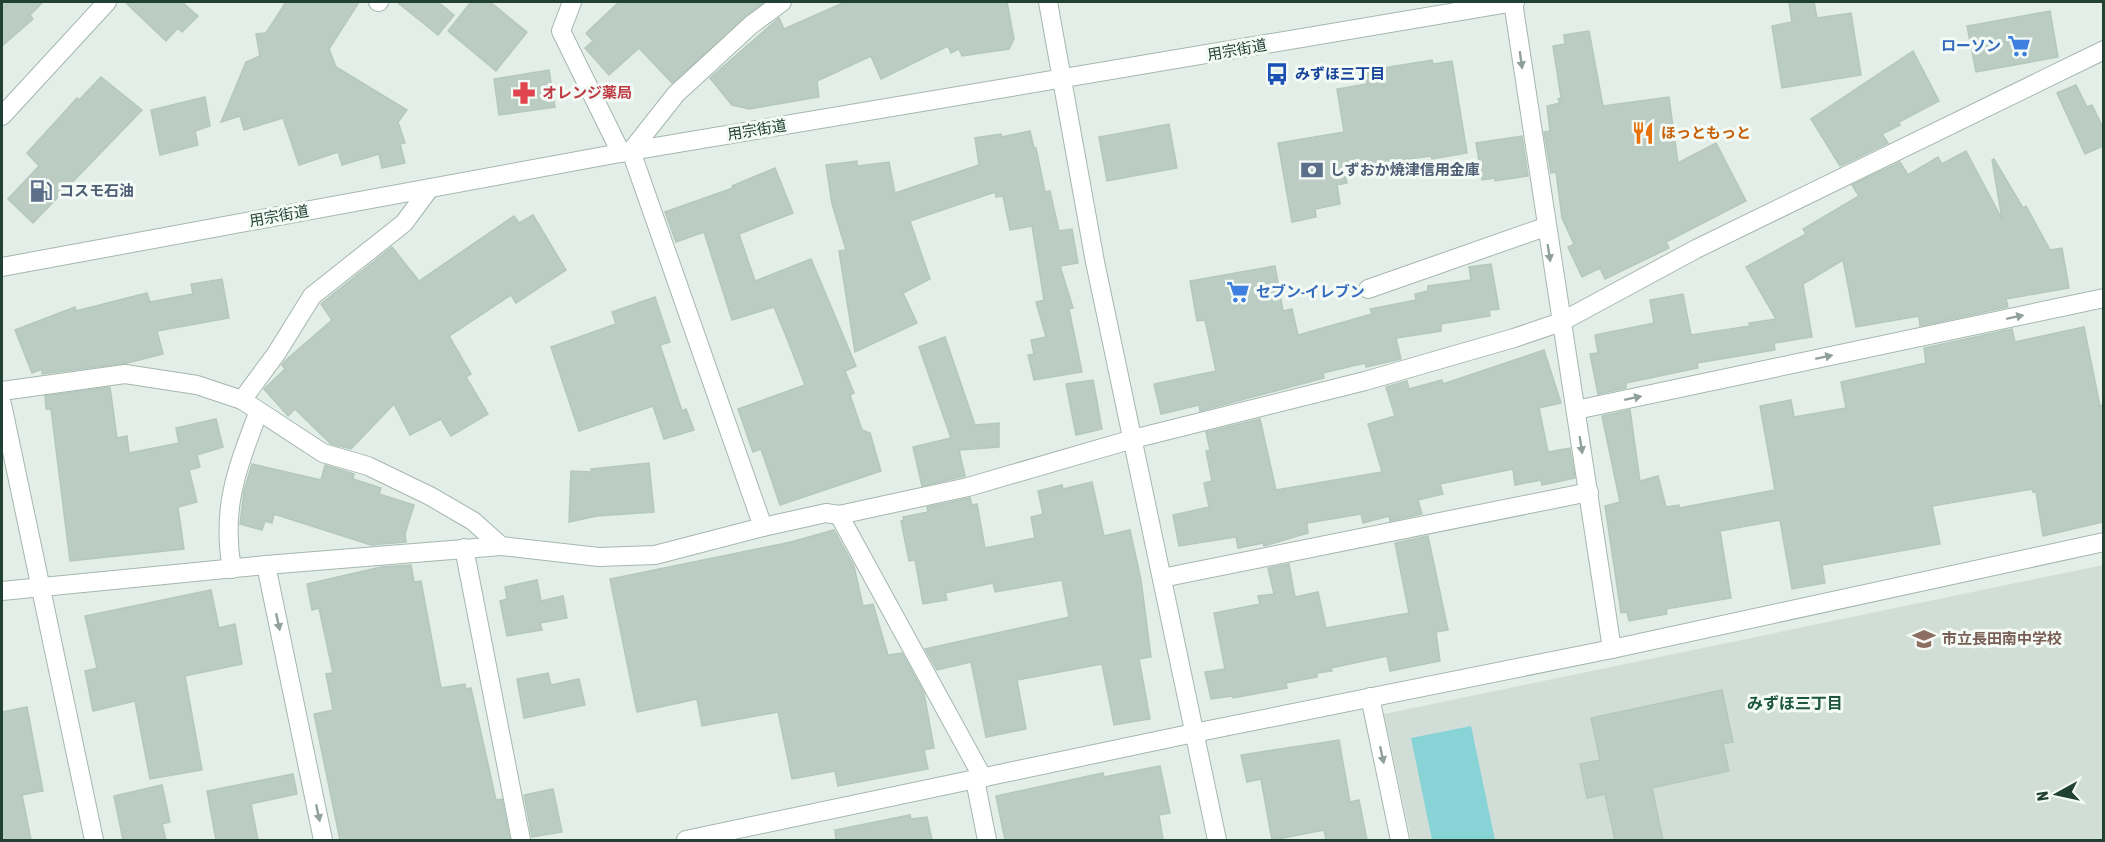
<svg xmlns="http://www.w3.org/2000/svg" width="2105" height="842" font-family="'Asap Condensed','Noto Sans JP',sans-serif">
<style>
.built{fill:#d1ded7}
.water{fill:#88d3d6}
.building{fill:#bbccc3;stroke:#b5c8be;stroke-width:1.5}
.lines{fill:none;stroke-linecap:round;stroke-linejoin:round}
.minor-casing{stroke:#a5b7af;stroke-width:20}
.minor{stroke:#fff;stroke-width:18}
.oneway{fill:#90a09a}
.labels{text-anchor:middle;stroke-width:6;stroke-linejoin:round;paint-order:stroke}
.shop-label{font-size:15px;font-weight:bold;fill:#366cbe;stroke:#f4faf6;text-anchor:end}
.street-label{font-size:15px;fill:#214135;stroke:#f4faf6}
.transit-label{font-size:15px;font-weight:bold;fill:#164399;stroke:#f4faf6;text-anchor:start}
.health-label{font-size:15px;font-weight:bold;fill:#be3a42;stroke:#f4faf6;text-anchor:start}
.food-label{font-size:15px;font-weight:bold;fill:#c56008;stroke:#f4faf6;text-anchor:start}
.service-label{font-size:15px;font-weight:bold;fill:#4e5e75;stroke:#f4faf6;text-anchor:start}
.education-label{font-size:15px;font-weight:bold;fill:#785e54;stroke:#f4faf6;text-anchor:start}
.neighbourhood-label{font-size:16px;font-weight:bold;fill:#1c5540;stroke:#f4faf6}
</style>
<rect width="100%" height="100%" fill="#e3eee8"/>
<!-- built -->
<polygon class="built" points="2103,565 2103,840 1411,840 1384,714"/>
<!-- water -->
<polygon class="water" points="1471,726 1495,840 1432,840 1411,738"/>
<!-- building -->
<g class="building">
<polygon points="2,2 43,2 30,15 33,19 2,46"/>
<polygon points="125,2 182,2 198,16 182,32 178,28 166,41"/>
<polygon points="286,2 359,2 329,49 336,67 407,110 398,122 405,143 400,144 405,163 382,168 379,154 342,165 338,152 299,165 283,118 244,130 240,116 221,122 246,62 260,56 256,34 266,33"/>
<polygon points="397,2 438,2 454,15 438,35"/>
<polygon points="471,2 490,2 527,32 496,71 448,31"/>
<polygon points="619,2 764,2 672,83 639,48 609,75 585,48 593,41 586,33"/>
<polygon points="845,2 1007,2 1014,39 1009,49 962,56 959,49 951,53 948,46 881,79 871,56 817,81 819,97 749,109 732,105 710,78 779,18 784,29"/>
<polygon points="1789,2 1814,2 1817,18 1851,13 1861,75 1782,88 1772,26 1792,22"/>
<polygon points="2050,11 2058,57 1976,72 1967,26"/>
<polygon points="1589,31 1603,106 1669,97 1678,163 1716,143 1746,201 1666,242 1669,248 1605,279 1600,268 1582,277 1568,247 1574,244 1562,218 1556,172 1551,173 1544,132 1550,131 1547,106 1560,103 1558,99 1561,98 1553,46 1565,44 1564,35"/>
<polygon points="1913,51 1939,101 1899,122 1900,125 1882,134 1888,143 1840,166 1811,119"/>
<polygon points="1432,60 1433,64 1452,61 1467,153 1432,159 1431,156 1400,160 1344,169 1347,183 1337,185 1340,204 1315,209 1316,217 1292,222 1278,143 1344,132 1337,89 1367,84 1364,71"/>
<polygon points="549,70 555,107 499,115 494,79"/>
<polygon points="101,77 142,110 33,223 8,199 39,166 27,153 77,98 79,100"/>
<polygon points="2076,85 2087,107 2092,105 2103,128 2103,146 2085,154 2057,93"/>
<polygon points="205,97 210,126 195,131 198,145 160,155 151,110"/>
<polygon points="1169,124 1177,168 1107,181 1099,137"/>
<polygon points="1030,131 1034,148 1036,148 1045,192 1050,191 1059,231 1072,229 1078,263 1060,266 1073,308 1069,309 1082,372 1034,380 1028,355 1034,354 1031,340 1046,337 1036,302 1044,300 1032,226 1010,230 1003,196 996,197 995,192 910,221 930,279 903,293 917,323 855,352 839,251 846,250 832,204 826,165 857,161 857,166 889,162 895,193 979,165 975,138 1001,134 1002,137"/>
<polygon points="1522,136 1528,176 1495,181 1495,178 1482,180 1476,143"/>
<polygon points="1966,151 2002,219 1992,160 1994,159 2023,208 2026,206 2050,250 2062,248 2069,288 2006,299 2008,307 1920,326 1919,316 1856,327 1843,260 1803,284 1812,337 1774,343 1775,350 1697,363 1698,368 1626,383 1626,388 1598,394 1590,354 1598,353 1595,335 1654,323 1650,300 1683,294 1691,335 1750,326 1749,323 1776,319 1746,267 1806,234 1803,229 1859,196 1852,185 1900,162 1908,175 1938,157 1942,164"/>
<polygon points="775,168 793,213 739,234 755,281 811,259 856,366 845,371 854,393 850,395 862,430 870,433 881,471 780,505 761,449 753,452 738,409 805,385 786,336 774,307 732,320 704,232 676,242 665,212 733,188 732,186"/>
<polygon points="533,215 566,270 516,303 511,295 449,336 471,374 466,377 488,414 451,436 441,419 410,435 394,404 351,449 331,444 295,409 288,416 264,389 285,369 282,365 286,360 332,320 321,304 392,247 419,281 514,216 519,223"/>
<polygon points="1491,264 1499,309 1489,310 1490,316 1441,324 1441,331 1396,338 1401,359 1366,367 1365,363 1323,373 1324,378 1200,411 1199,405 1161,414 1154,384 1216,371 1205,320 1197,321 1190,281 1275,266 1283,311 1292,309 1298,335 1372,314 1370,309 1416,300 1415,294 1428,291 1428,286 1471,280 1469,267"/>
<polygon points="222,279 229,318 157,331 163,354 127,363 42,374 42,369 32,373 15,330 75,307 76,311 147,293 150,302 193,294 191,284"/>
<polygon points="655,297 670,342 660,345 682,411 686,409 694,430 664,439 653,406 579,431 551,347 616,324 612,312"/>
<polygon points="2084,327 2100,406 2103,405 2103,522 2043,536 2036,492 2033,492 2032,489 1932,506 1940,544 1822,565 1825,583 1792,589 1780,520 1720,531 1731,598 1666,609 1667,614 1629,621 1627,612 1621,613 1605,506 1620,502 1602,416 1630,410 1640,481 1658,476 1666,507 1679,505 1679,508 1775,490 1760,406 1791,400 1794,417 1846,408 1841,382 1926,363 1924,348 2012,329 2015,342"/>
<polygon points="945,337 975,425 999,423 999,447 959,450 965,476 922,486 913,447 951,438 919,347"/>
<polygon points="1544,350 1561,403 1539,408 1548,452 1570,448 1575,478 1542,485 1541,480 1515,485 1513,469 1440,484 1443,494 1418,500 1422,514 1390,521 1389,516 1363,523 1361,514 1307,523 1308,533 1264,546 1263,543 1238,548 1236,537 1179,546 1173,515 1209,507 1204,483 1212,481 1206,451 1210,450 1206,432 1260,419 1276,490 1382,472 1368,424 1395,416 1386,387 1407,381 1409,389 1442,380 1443,384"/>
<polygon points="1093,380 1102,429 1076,435 1066,384"/>
<polygon points="110,387 117,438 127,436 129,453 179,443 176,428 216,419 223,447 197,455 200,467 189,470 197,502 178,507 184,549 70,561 51,409 46,409 45,396"/>
<polygon points="649,463 654,512 597,516 569,522 571,471 592,472 591,469"/>
<polygon points="252,464 321,480 325,465 354,474 353,479 381,488 379,494 414,505 405,534 406,542 371,545 274,514 272,523 265,521 262,530 240,524 244,491"/>
<polygon points="1092,482 1104,536 1130,530 1141,580 1151,657 1139,659 1150,719 1114,725 1102,664 1017,680 1026,729 986,737 971,662 937,670 925,649 1069,617 1062,580 995,592 993,583 945,593 947,600 923,604 915,560 909,561 901,521 904,520 903,517 928,512 927,507 970,498 972,505 977,504 985,548 1035,538 1031,517 1043,514 1038,491 1062,485 1063,489"/>
<polygon points="834,530 854,566 863,606 873,604 888,655 902,653 924,693 934,748 924,750 928,769 838,786 835,771 792,779 778,712 702,726 697,699 637,712 610,579 791,542"/>
<polygon points="1428,536 1448,630 1436,632 1440,661 1390,671 1387,656 1331,668 1332,671 1317,673 1317,677 1286,683 1287,688 1233,698 1232,696 1211,699 1205,672 1225,669 1214,613 1260,604 1258,596 1274,594 1268,568 1289,564 1295,597 1318,592 1326,628 1409,613 1395,543"/>
<polygon points="411,565 414,582 421,581 441,688 465,684 466,689 471,688 496,800 502,799 510,840 340,840 314,714 333,710 326,674 333,673 319,608 312,610 307,584 381,567"/>
<polygon points="537,580 541,601 563,596 567,618 540,623 542,630 507,636 500,601 507,599 505,587"/>
<polygon points="211,590 219,628 235,624 242,664 185,676 202,770 150,779 135,701 93,711 85,671 97,668 85,616"/>
<polygon points="548,673 551,685 579,679 585,705 524,718 517,679"/>
<polygon points="1722,690 1733,742 1723,744 1729,771 1652,788 1663,840 1615,840 1605,794 1587,798 1580,764 1600,760 1591,718"/>
<polygon points="27,707 43,791 22,795 31,840 2,840 2,712"/>
<polygon points="1339,740 1350,802 1359,800 1367,840 1326,840 1324,830 1272,840 1261,779 1247,782 1241,755"/>
<polygon points="1160,766 1170,813 1159,815 1163,840 1005,840 996,796 1103,773 1104,777"/>
<polygon points="293,774 297,794 251,804 258,840 216,840 207,791"/>
<polygon points="162,785 170,822 162,824 166,840 123,840 114,796"/>
<polygon points="553,789 562,832 532,837 524,795"/>
<polygon points="910,815 911,819 927,817 932,840 836,840 835,830"/>
</g>
<g class="lines">
<!-- minor casing -->
<g class="minor-casing">
<g id="minor">
<polyline points="378,2 379,2"/>
<polyline points="572,2 561,31 621,153"/>
<polyline points="1048,2 1095,262 1217,840"/>
<polyline points="1513,2 1612,649"/>
<polyline points="2,116 107,2"/>
<polyline points="2,267 631,151 1515,2"/>
<polyline points="1368,289 1545,227"/>
<polyline points="2,391 125,374 197,385 242,400 323,453 368,466 430,496 473,521 501,546 599,557 655,555 763,527 826,513 839,515 968,487 1133,439 1365,381 1514,338 1561,322 1696,249 2104,50"/>
<polyline points="242,400 276,354 312,296 404,223 430,188"/>
<polyline points="2,404 94,840"/>
<polyline points="1576,410 2104,298"/>
<polyline points="839,515 983,778"/>
<polyline points="763,527 631,151 676,94 751,25 782,2"/>
<polyline points="464,548 521,840"/>
<polyline points="266,565 323,840"/>
<path d="M 232,569 C 221,508 237,469 258,413"/>
<polyline points="1162,578 1589,492"/>
<polyline points="2,591 266,565 501,546"/>
<polyline points="1370,697 1400,840"/>
<polyline points="975,780 987,840"/>
<polyline points="686,840 1194,733 1612,649 2104,542"/>
</g>
</g>
<!-- minor -->
<use href="#minor" class="minor"/>
</g>
<!-- one-way arrows -->
<defs><path id="oneway-solid" d="M-6-.8H1V-3.2L6.5 0L1 3.2V.8H-6Z" transform="scale(1.5)"/></defs>
<g class="oneway">
<use href="#oneway-solid" transform="translate(1521 60) rotate(82)"/>
<use href="#oneway-solid" transform="translate(1549 253) rotate(81)"/>
<use href="#oneway-solid" transform="translate(2015 317) rotate(-12)"/>
<use href="#oneway-solid" transform="translate(1824 357) rotate(-12)"/>
<use href="#oneway-solid" transform="translate(1633 398) rotate(-12)"/>
<use href="#oneway-solid" transform="translate(1581 445) rotate(81)"/>
<use href="#oneway-solid" transform="translate(278 622) rotate(78)"/>
<use href="#oneway-solid" transform="translate(1382 755) rotate(78)"/>
<use href="#oneway-solid" transform="translate(318 813) rotate(78)"/>
</g>
<!-- icons -->
<defs>
<g id="supermarket-bare" transform="scale(1.8)"><path d="M-6-5.5h2.5l.6 2H6L4.5 2H-2.5L-4.4-4H-6ZM-1.5 3.2a1.3 1.3 0 1 0 .1 0ZM3 3.2a1.3 1.3 0 1 0 .1 0Z" fill="#3f7fe0" stroke="#f4faf6" stroke-width="2.5" paint-order="stroke"/></g>
<g id="bus-bare" transform="scale(1.8)"><path d="M-5-6H5V4H4V6H2V4H-2V6H-4V4H-5ZM-3.5-4V0h7V-4ZM-3.5 1.2v1.5H-2V1.2ZM2 1.2v1.5H3.5V1.2Z" fill="#1a4fb4" stroke="#f4faf6" stroke-width="2.5" paint-order="stroke"/></g>
<g id="pharmacy-bare" transform="scale(1.8)"><path d="M-2-6h4v4h4v4h-4v4h-4v-4h-4v-4h4Z" fill="#e0444e" stroke="#f4faf6" stroke-width="2.5" paint-order="stroke"/></g>
<g id="restaurant-bare" transform="scale(1.8)"><path d="M-5-6h1v4h1v-4h1v4h1v-4h1v5L-1.5 .5V6h-2V.5L-5-1ZM5-6V6H3V1.5H1.5Q1.5-4 5-6Z" fill="#e8710a" stroke="#f4faf6" stroke-width="2.5" paint-order="stroke"/></g>
<g id="bank-bare" transform="scale(1.8)"><path d="M-6-4H6V4H-6ZM0-2.3a2.3 2.3 0 1 0 0 4.6a2.3 2.3 0 1 0 0-4.6Z" fill="#5c6f8a" stroke="#f4faf6" stroke-width="2.5" paint-order="stroke"/></g>
<g id="fuel-bare" transform="scale(1.8)"><path d="M-5.5-6h7V0h2V4h1.3V-2.5L3-4.5l.8-.8L6-3V5H2.5V1h-1V6h-7ZM-4.2-4.7v3.2H.2V-4.7Z" fill="#5c6f8a" stroke="#f4faf6" stroke-width="2.5" paint-order="stroke"/></g>
<g id="school-bare" transform="scale(1.8)"><path d="M0-5L7-2L0 1L-7-2ZM-4 1L0 2.5L4 1V4Q0 6-4 4Z" fill="#8d6e63" stroke="#f4faf6" stroke-width="2.5" paint-order="stroke"/></g>
</defs>
<g fill-rule="evenodd">
<use href="#supermarket-bare" x="2019" y="46"/>
<use href="#bus-bare" x="1277" y="74"/>
<use href="#pharmacy-bare" x="524" y="93"/>
<use href="#restaurant-bare" x="1643" y="133"/>
<use href="#bank-bare" x="1312" y="170"/>
<use href="#fuel-bare" x="41" y="191"/>
<use href="#supermarket-bare" x="1238" y="292"/>
<use href="#school-bare" x="1924" y="639"/>
</g>
<g class="labels">
<!-- shop labels -->
<g class="shop-label">
<text x="2001" y="51">ローソン</text>
<text x="1256" y="297" text-anchor="start">セブン-イレブン</text>
</g>
<!-- street labels -->
<g class="street-label">
<text transform="translate(1237 50) rotate(-10)" y="5">用宗街道</text>
<text transform="translate(757 130) rotate(-9)" y="5">用宗街道</text>
<text transform="translate(279 216) rotate(-10)" y="5">用宗街道</text>
</g>
<!-- transit labels -->
<g class="transit-label">
<text x="1295" y="79">みずほ三丁目</text>
</g>
<!-- health labels -->
<g class="health-label">
<text x="542" y="98">オレンジ薬局</text>
</g>
<!-- food labels -->
<g class="food-label">
<text x="1661" y="138">ほっともっと</text>
</g>
<!-- service labels -->
<g class="service-label">
<text x="1330" y="175">しずおか焼津信用金庫</text>
<text x="59" y="196">コスモ石油</text>
</g>
<!-- education labels -->
<g class="education-label">
<text x="1942" y="644">市立長田南中学校</text>
</g>
<!-- neighbourhood labels -->
<g class="neighbourhood-label">
<text x="1795" y="709">みずほ三丁目</text>
</g>
</g>
<!-- border -->
<rect width="2105" height="842" fill="none" stroke="#214135" stroke-width="6"/>
<!-- north arrow -->
<g transform="translate(2057 794) rotate(262)" stroke="#f4faf6" stroke-width="4.5" paint-order="stroke">
<path d="M0-4.5L10 22L0 15L-10 22Z" fill="#214135"/>
<text y="-9" font-size="16" font-weight="bold" text-anchor="middle" fill="#214135">N</text>
</g>
</svg>
